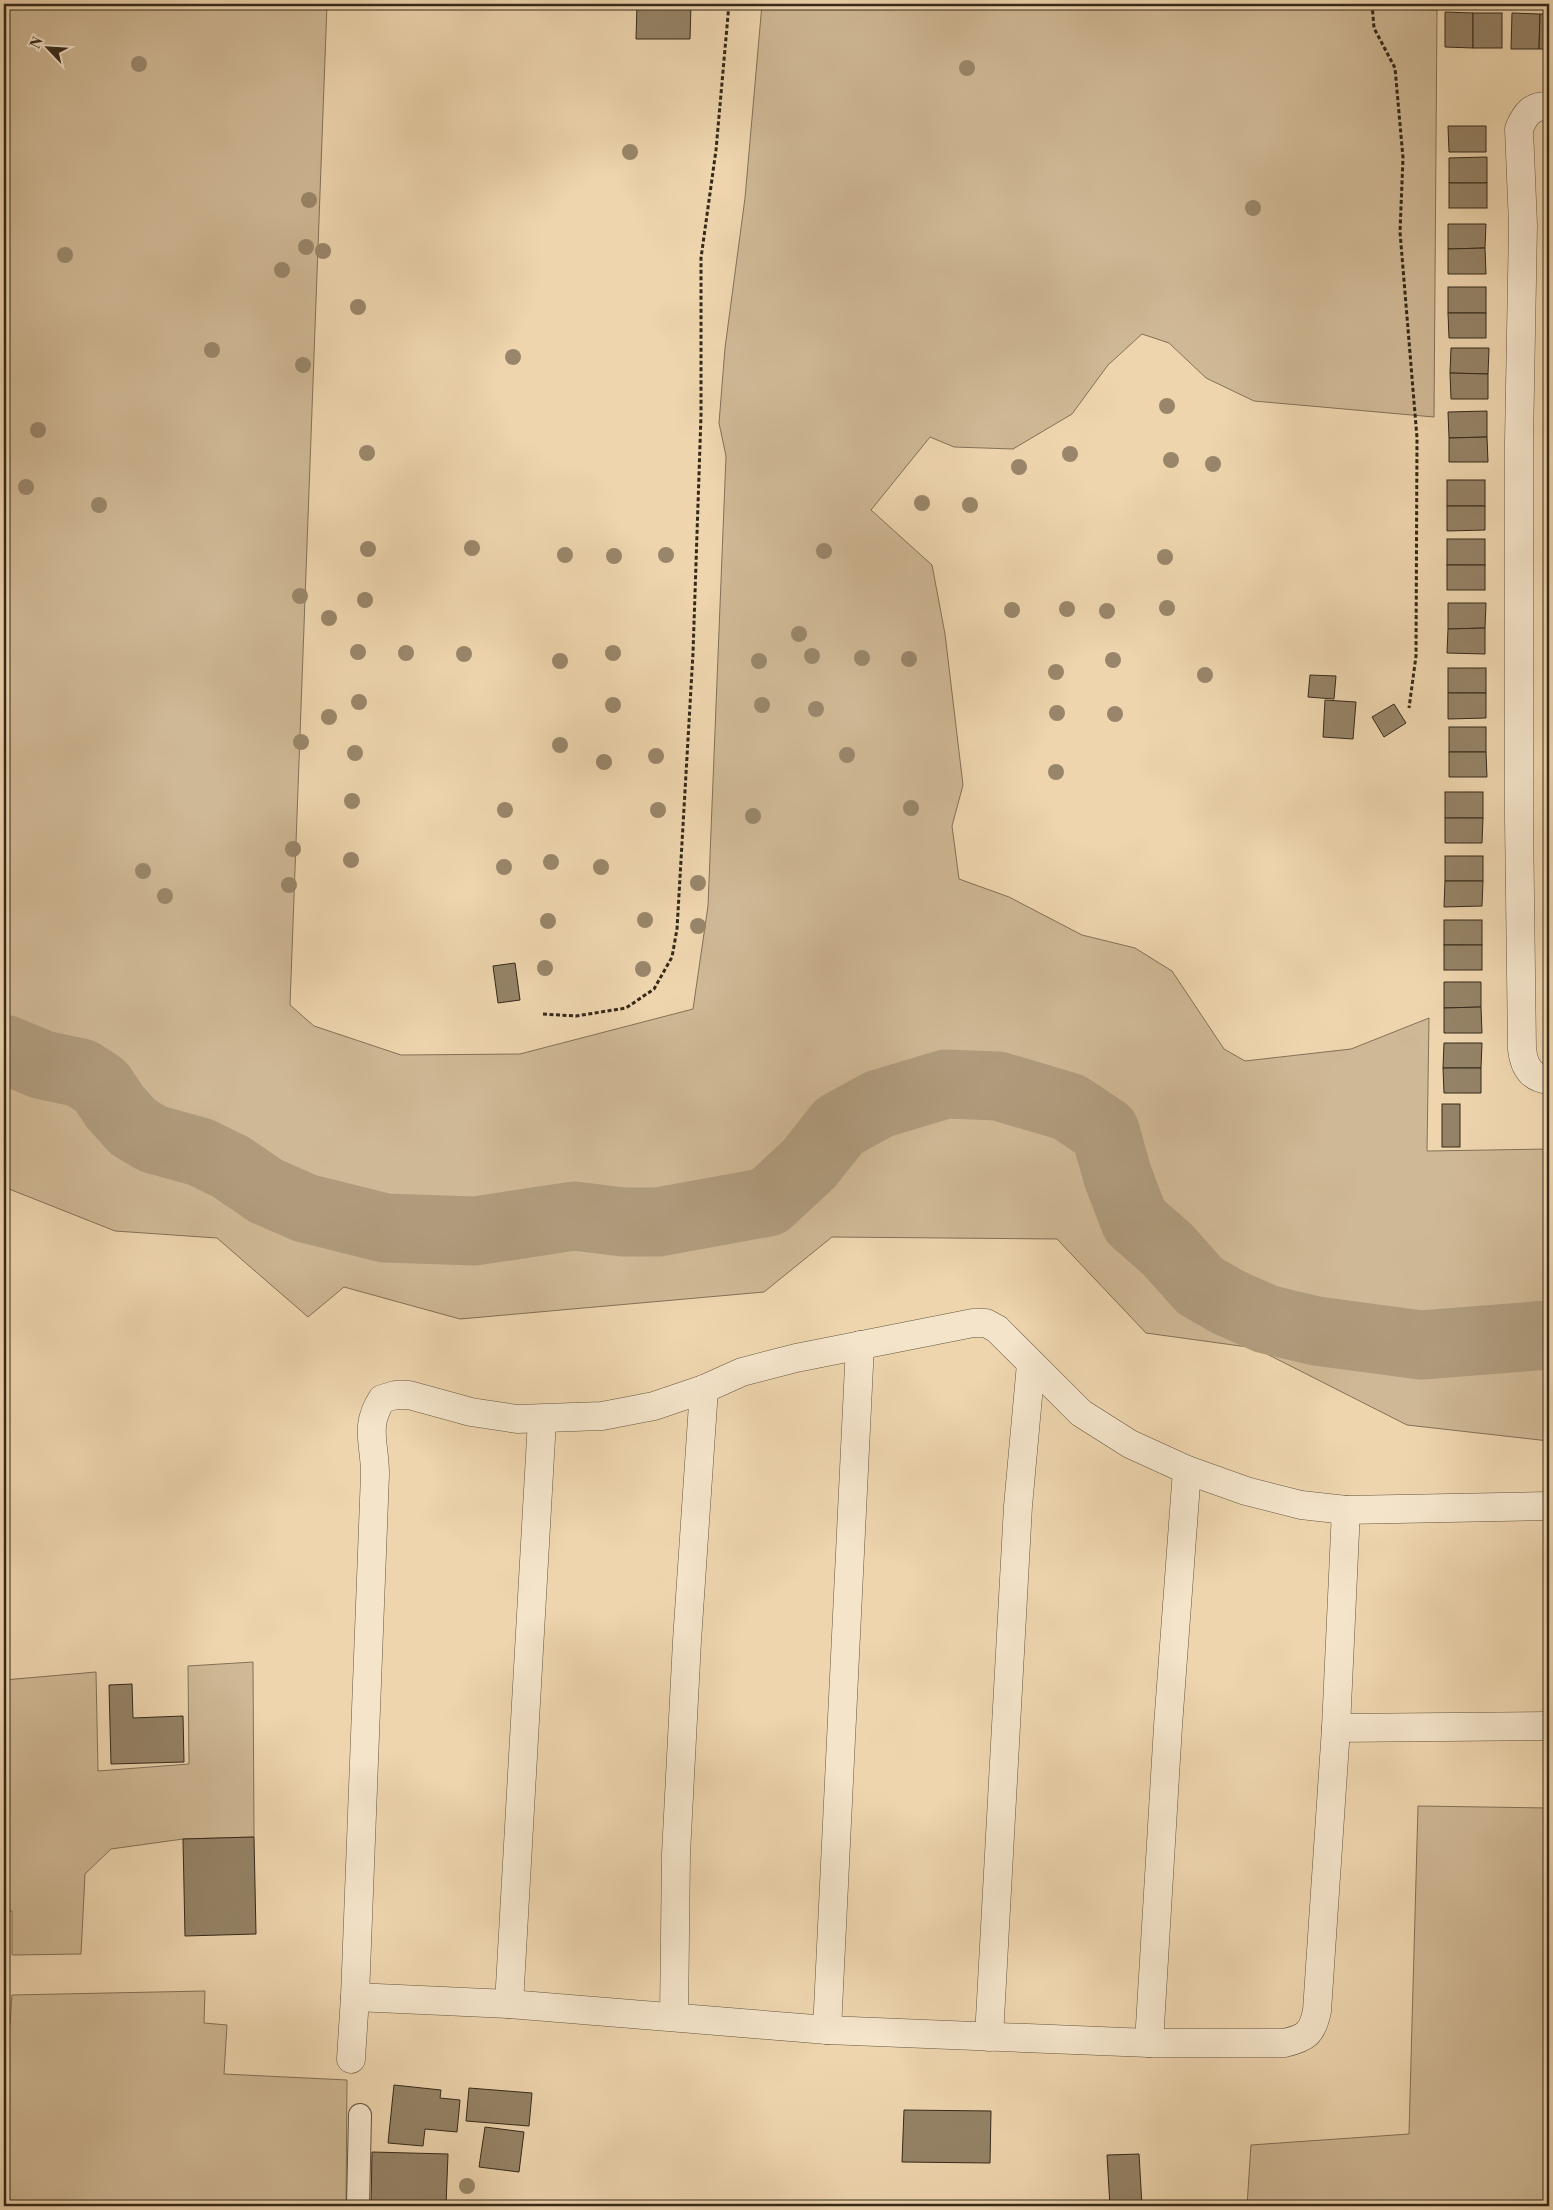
<svg xmlns="http://www.w3.org/2000/svg" width="1553" height="2210" font-family="'Libre Bodoni',serif">
<style>
.green{fill:#cfb895;stroke:#827158}
.lines{fill:none;stroke-linecap:round;stroke-linejoin:round}
.river{stroke:#af9b7c;stroke-width:69}
.building{fill:#958367;stroke:#352a1a}
.lane-casing{stroke:#63553f;stroke-width:24}
.street-casing{stroke:#63553f;stroke-width:29}
.path{stroke:#352a1a;stroke-width:3;stroke-dasharray:4 2.5;stroke-linecap:butt}
.lane{stroke:#f4e4ca;stroke-width:22}
.street{stroke:#f4e4ca;stroke-width:28}
.tree{fill:#99866a}
</style>
<rect width="100%" height="100%" fill="#eed5ae"/>
<filter id="stains"><feTurbulence type="fractalNoise" baseFrequency=".004" numOctaves="4"/><feColorMatrix values="0 0 0 0 .2 0 0 0 0 .09 0 0 0 0 .02 0 0 0 .5 -.17"/></filter>
<radialGradient id="worn" r=".72"><stop offset=".6" stop-color="#630" stop-opacity="0"/><stop offset="1" stop-color="#630" stop-opacity=".3"/></radialGradient>
<!-- green -->
<g class="green">
<polygon points="163,4 327,4 290,1005 314,1026 401,1055 520,1054 693,1009 708,906 726,456 719,423 725,348 745,198 762,4 1126,4 1437,10 1434,417 1254,401 1206,378 1169,343 1142,334 1108,365 1072,414 1013,449 954,447 930,437 871,510 932,565 945,634 963,785 952,826 959,879 1009,897 1082,935 1135,948 1172,971 1224,1049 1245,1061 1351,1049 1429,1018 1427,1151 1549,1149 1549,1441 1407,1425 1255,1348 1146,1333 1057,1239 832,1237 764,1292 460,1319 344,1287 308,1317 217,1238 115,1231 4,1187 4,7 118,7"/>
<polygon points="253,1662 254,1837 183,1839 111,1849 85,1874 81,1954 12,1955 12,1911 4,1912 4,1680 96,1672 98,1771 189,1764 188,1666"/>
<polygon points="1418,1806 1549,1808 1549,2206 1247,2206 1251,2145 1409,2134"/>
<polygon points="205,1991 204,2023 227,2025 224,2074 347,2080 346,2206 4,2206 4,2038 10,2024 12,1995"/>
</g>
<g class="lines">
<!-- river -->
<polyline class="river" points="4,1049 43,1065 81,1073 101,1086 115,1107 133,1127 153,1139 200,1152 231,1167 266,1191 305,1208 385,1228 475,1231 574,1216 623,1222 658,1222 768,1202 809,1164 839,1126 879,1104 946,1084 998,1086 1069,1107 1105,1131 1118,1177 1135,1221 1168,1250 1200,1286 1228,1302 1266,1319 1316,1331 1421,1345 1549,1335"/>
</g>
<!-- building -->
<g class="building">
<polygon points="637,4 691,4 690,39 636,39"/>
<polygon points="1445,12 1473,13 1473,48 1445,47"/>
<rect x="1473" y="13" width="29" height="35"/>
<polygon points="1512,13 1540,14 1539,49 1511,49"/>
<polygon points="1540,14 1549,14 1549,49 1539,49"/>
<polygon points="1448,126 1486,126 1486,152 1449,152"/>
<polygon points="1487,157 1487,183 1449,183 1449,158"/>
<rect x="1449" y="183" width="38" height="25"/>
<polygon points="1448,224 1486,224 1485,248 1448,249"/>
<polygon points="1485,248 1486,274 1448,274 1448,249"/>
<rect x="1448" y="287" width="38" height="26"/>
<polygon points="1448,313 1486,313 1486,338 1449,338"/>
<polygon points="1451,348 1489,348 1488,374 1450,373"/>
<polygon points="1450,373 1488,374 1488,399 1451,399"/>
<polygon points="1487,411 1487,437 1449,438 1448,412"/>
<polygon points="1487,437 1488,462 1449,462 1449,438"/>
<rect x="1447" y="480" width="38" height="26"/>
<polygon points="1447,506 1485,506 1485,530 1447,531"/>
<rect x="1447" y="539" width="38" height="26"/>
<rect x="1447" y="565" width="38" height="25"/>
<polygon points="1448,603 1486,603 1485,628 1448,629"/>
<polygon points="1485,628 1485,654 1447,653 1448,629"/>
<rect x="1448" y="668" width="38" height="25"/>
<polygon points="1310,675 1336,676 1334,699 1308,697"/>
<polygon points="1448,693 1486,693 1486,718 1448,719"/>
<polygon points="1325,700 1356,702 1353,739 1323,737"/>
<polygon points="1394,704 1406,723 1384,737 1372,717"/>
<rect x="1449" y="727" width="37" height="25"/>
<polygon points="1449,752 1486,752 1487,777 1449,777"/>
<rect x="1445" y="792" width="38" height="26"/>
<polygon points="1445,818 1483,818 1482,843 1445,843"/>
<rect x="1445" y="856" width="38" height="25"/>
<polygon points="1445,881 1483,881 1482,906 1444,907"/>
<rect x="1444" y="920" width="38" height="25"/>
<rect x="1444" y="945" width="38" height="25"/>
<polygon points="515,963 520,1000 498,1003 493,966"/>
<polygon points="1444,982 1481,982 1481,1007 1444,1008"/>
<polygon points="1481,1007 1482,1033 1444,1033 1444,1008"/>
<polygon points="1444,1043 1482,1043 1481,1068 1443,1068"/>
<polygon points="1443,1068 1481,1068 1481,1093 1444,1093"/>
<rect x="1442" y="1104" width="18" height="43"/>
<polygon points="132,1684 133,1718 183,1716 184,1762 111,1764 109,1685"/>
<polygon points="254,1837 256,1934 185,1936 183,1839"/>
<polygon points="394,2085 441,2090 440,2098 460,2100 457,2132 425,2129 423,2146 388,2143"/>
<polygon points="469,2088 532,2093 529,2126 466,2121"/>
<polygon points="904,2110 991,2111 990,2163 902,2162"/>
<polygon points="485,2127 524,2132 519,2172 479,2167"/>
<polygon points="372,2152 448,2154 446,2206 371,2206"/>
<polygon points="1139,2154 1142,2206 1110,2206 1107,2155"/>
</g>
<g class="lines">
<!-- lane casing -->
<g class="lane-casing">
<polyline id="lane" points="358,2206 360,2115"/>
</g>
<!-- street casing -->
<g class="street-casing">
<g id="street">
<path d="M 1549,106 C 1532,105 1525,114 1519,129 L 1523,225 L 1519,442 L 1519,819 L 1522,1049 C 1524,1066 1530,1078 1549,1080"/>
<polyline points="1336,1728 1549,1726"/>
<path d="M 355,1997 L 509,2004 L 827,2030 L 1149,2043 L 1284,2043 C 1306,2038 1312,2034 1317,2011 L 1336,1728 L 1346,1510"/>
<polyline points="509,2004 542,1420"/>
<polyline points="674,2017 676,1854 687,1641 704,1389"/>
<polyline points="827,2030 860,1345"/>
<polyline points="989,2037 1018,1506 1031,1364"/>
<polyline points="1149,2043 1168,1726 1187,1470"/>
<path d="M 351,2059 L 355,1997 L 375,1474 C 375,1443 364,1427 382,1399 L 395,1395 L 409,1395 L 471,1412 L 517,1419 L 602,1416 L 654,1406 L 704,1389 L 742,1372 L 796,1358 L 973,1323 L 986,1323 L 997,1329 L 1081,1413 L 1130,1444 L 1187,1470 L 1246,1491 L 1301,1505 L 1346,1510 L 1549,1506"/>
</g>
</g>
<!-- path -->
<g class="path">
<polyline points="1372,4 1374,28 1395,68 1403,158 1400,232 1417,438 1416,656 1409,708"/>
<polyline points="543,1014 576,1016 626,1008 654,989 672,957 677,929 693,653 701,415 701,258 716,150 729,4"/>
</g>
<!-- lane -->
<use href="#lane" class="lane"/>
<!-- street -->
<use href="#street" class="street"/>
</g>
<!-- trees -->
<g class="tree">
<circle cx="139" cy="64" r="8"/>
<circle cx="967" cy="68" r="8"/>
<circle cx="630" cy="152" r="8"/>
<circle cx="309" cy="200" r="8"/>
<circle cx="1253" cy="208" r="8"/>
<circle cx="306" cy="247" r="8"/>
<circle cx="323" cy="251" r="8"/>
<circle cx="65" cy="255" r="8"/>
<circle cx="282" cy="270" r="8"/>
<circle cx="358" cy="307" r="8"/>
<circle cx="212" cy="350" r="8"/>
<circle cx="513" cy="357" r="8"/>
<circle cx="303" cy="365" r="8"/>
<circle cx="1167" cy="406" r="8"/>
<circle cx="38" cy="430" r="8"/>
<circle cx="367" cy="453" r="8"/>
<circle cx="1070" cy="454" r="8"/>
<circle cx="1171" cy="460" r="8"/>
<circle cx="1213" cy="464" r="8"/>
<circle cx="1019" cy="467" r="8"/>
<circle cx="26" cy="487" r="8"/>
<circle cx="922" cy="503" r="8"/>
<circle cx="99" cy="505" r="8"/>
<circle cx="970" cy="505" r="8"/>
<circle cx="472" cy="548" r="8"/>
<circle cx="368" cy="549" r="8"/>
<circle cx="824" cy="551" r="8"/>
<circle cx="565" cy="555" r="8"/>
<circle cx="666" cy="555" r="8"/>
<circle cx="614" cy="556" r="8"/>
<circle cx="1165" cy="557" r="8"/>
<circle cx="300" cy="596" r="8"/>
<circle cx="365" cy="600" r="8"/>
<circle cx="1167" cy="608" r="8"/>
<circle cx="1067" cy="609" r="8"/>
<circle cx="1012" cy="610" r="8"/>
<circle cx="1107" cy="611" r="8"/>
<circle cx="329" cy="618" r="8"/>
<circle cx="799" cy="634" r="8"/>
<circle cx="358" cy="652" r="8"/>
<circle cx="406" cy="653" r="8"/>
<circle cx="613" cy="653" r="8"/>
<circle cx="464" cy="654" r="8"/>
<circle cx="812" cy="656" r="8"/>
<circle cx="862" cy="658" r="8"/>
<circle cx="909" cy="659" r="8"/>
<circle cx="1113" cy="660" r="8"/>
<circle cx="560" cy="661" r="8"/>
<circle cx="759" cy="661" r="8"/>
<circle cx="1056" cy="672" r="8"/>
<circle cx="1205" cy="675" r="8"/>
<circle cx="359" cy="702" r="8"/>
<circle cx="613" cy="705" r="8"/>
<circle cx="762" cy="705" r="8"/>
<circle cx="816" cy="709" r="8"/>
<circle cx="1057" cy="713" r="8"/>
<circle cx="1115" cy="714" r="8"/>
<circle cx="329" cy="717" r="8"/>
<circle cx="301" cy="742" r="8"/>
<circle cx="560" cy="745" r="8"/>
<circle cx="355" cy="753" r="8"/>
<circle cx="847" cy="755" r="8"/>
<circle cx="656" cy="756" r="8"/>
<circle cx="604" cy="762" r="8"/>
<circle cx="1056" cy="772" r="8"/>
<circle cx="352" cy="801" r="8"/>
<circle cx="911" cy="808" r="8"/>
<circle cx="505" cy="810" r="8"/>
<circle cx="658" cy="810" r="8"/>
<circle cx="753" cy="816" r="8"/>
<circle cx="293" cy="849" r="8"/>
<circle cx="351" cy="860" r="8"/>
<circle cx="551" cy="862" r="8"/>
<circle cx="504" cy="867" r="8"/>
<circle cx="601" cy="867" r="8"/>
<circle cx="143" cy="871" r="8"/>
<circle cx="698" cy="883" r="8"/>
<circle cx="289" cy="885" r="8"/>
<circle cx="165" cy="896" r="8"/>
<circle cx="645" cy="920" r="8"/>
<circle cx="548" cy="921" r="8"/>
<circle cx="698" cy="926" r="8"/>
<circle cx="545" cy="968" r="8"/>
<circle cx="643" cy="969" r="8"/>
<circle cx="467" cy="2186" r="8"/>
</g>
<!-- margin -->
<rect width="1553" height="2210" fill="none" stroke="#eed5ae" stroke-width="20"/>
<rect x="5" y="5" width="1543" height="2200" fill="none" stroke="#352a1a" stroke-width="2.5"/>
<rect x="10" y="10" width="1533" height="2190" fill="none" stroke="#352a1a"/>
<!-- north arrow -->
<g transform="translate(48 48) rotate(295)" stroke="#f4e4ca" stroke-width="4" paint-order="stroke">
<path d="M0-4L9 19L0 12L-9 19Z" fill="#352a1a"/>
<text y="-8" font-size="14" font-weight="bold" text-anchor="middle" fill="#352a1a">N</text>
</g>
<rect width="100%" height="100%" filter="url(#stains)"/>
<rect width="100%" height="100%" fill="url(#worn)"/>
</svg>
